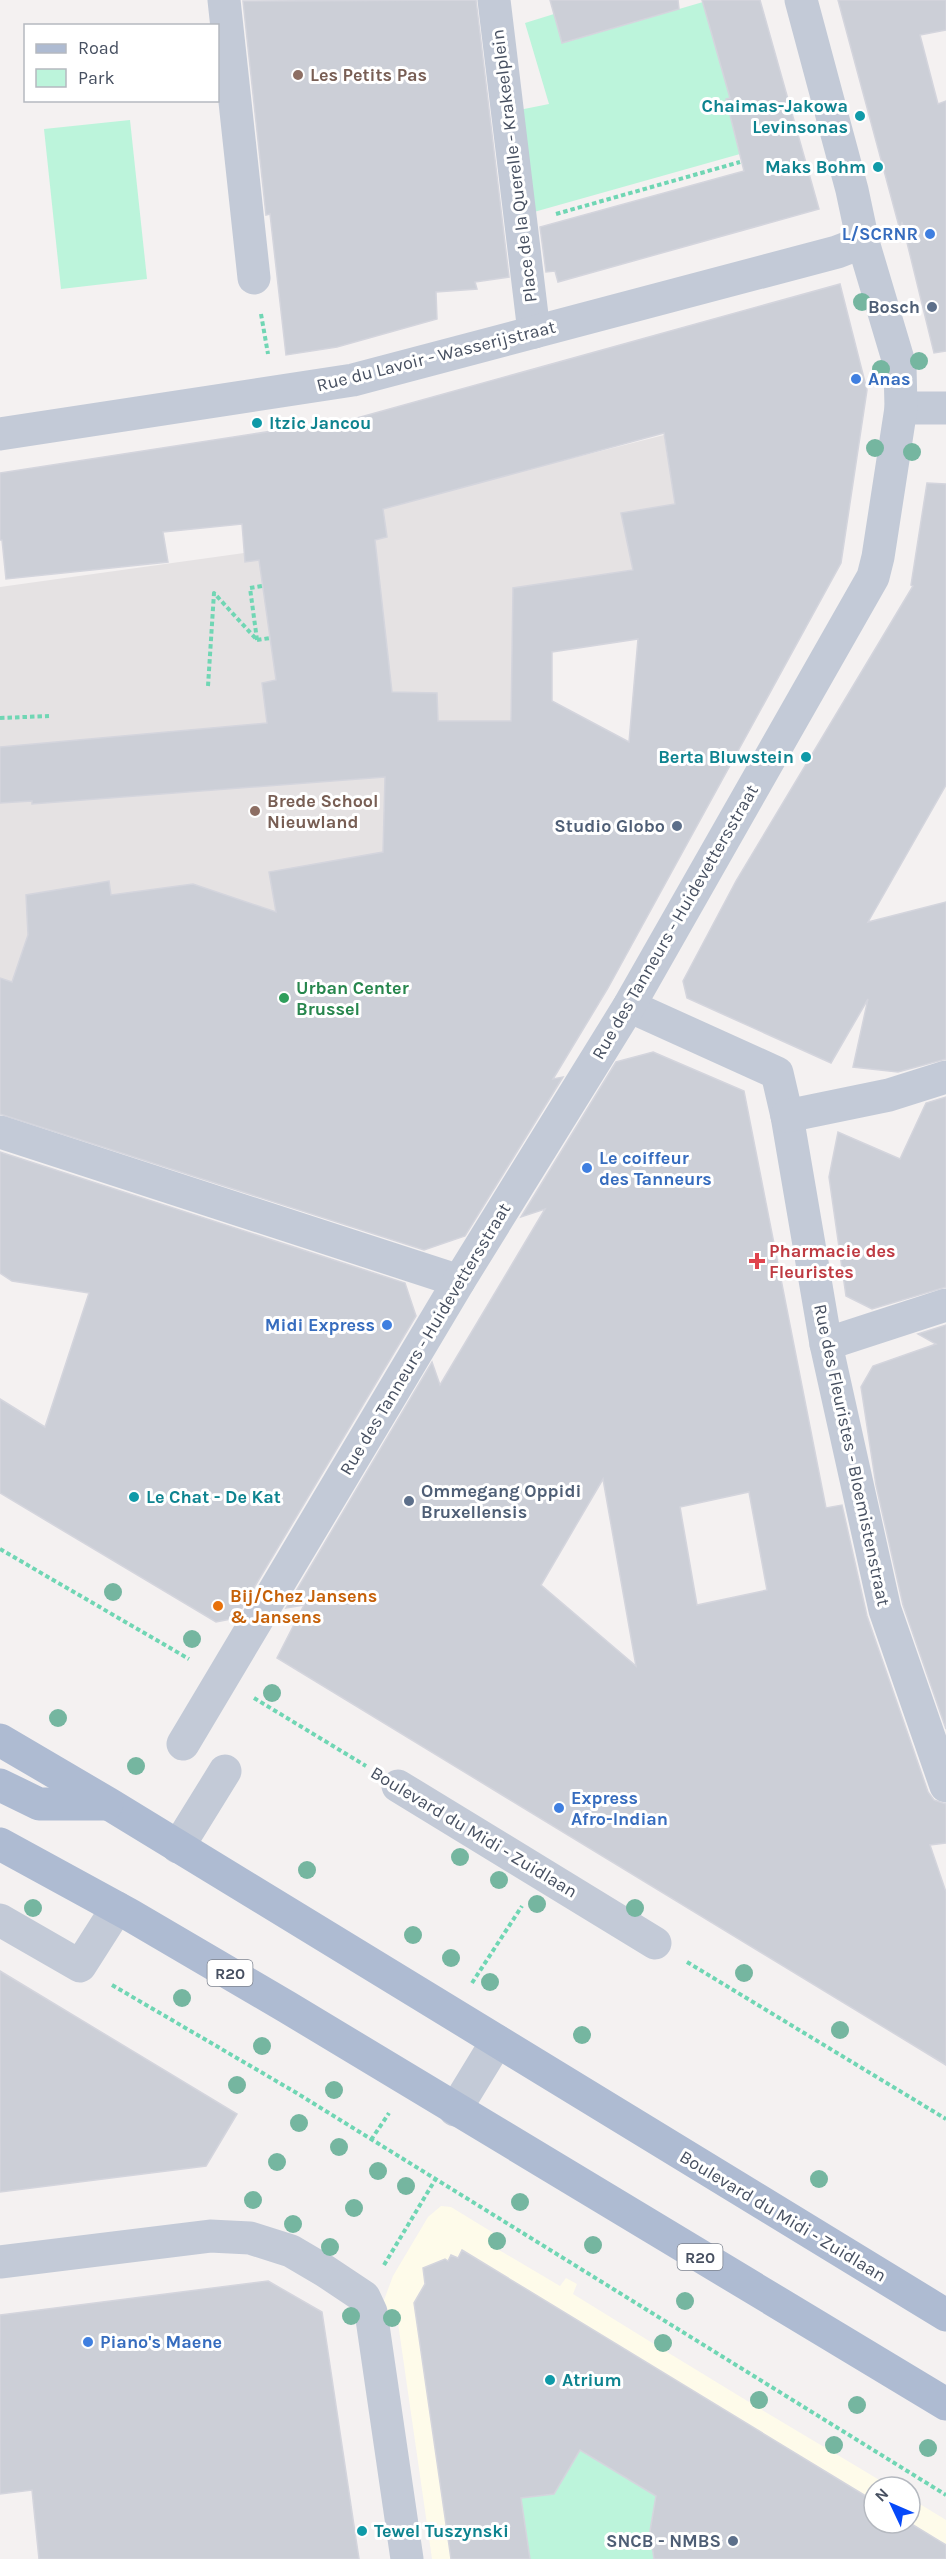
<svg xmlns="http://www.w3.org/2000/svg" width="946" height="2559" font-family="Karla,sans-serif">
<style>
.commercial{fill:#fefbea}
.education{fill:#e5e2e3}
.green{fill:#bcf4db}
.building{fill:#cccfd7;stroke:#d4d5dd;stroke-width:1.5;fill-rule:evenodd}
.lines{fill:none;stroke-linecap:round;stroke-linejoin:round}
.path{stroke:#70d6b4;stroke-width:4;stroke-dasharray:4.5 3;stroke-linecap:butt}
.minor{stroke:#c3cad7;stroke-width:33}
.major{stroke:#aebbd2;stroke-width:33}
.tree{fill:#75b6a0}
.education-dot{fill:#8d6e63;stroke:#fff;stroke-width:2}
.culture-dot{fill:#0f9aa8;stroke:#fff;stroke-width:2}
.shop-dot{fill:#3f7fe0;stroke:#fff;stroke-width:2}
.service-dot{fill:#5c6f8a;stroke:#fff;stroke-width:2}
.leisure-dot{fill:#2e9e5b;stroke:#fff;stroke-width:2}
.health-dot{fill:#e0444e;stroke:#fff;stroke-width:2}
.food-dot{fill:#e8710a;stroke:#fff;stroke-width:2}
.labels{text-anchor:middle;stroke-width:6;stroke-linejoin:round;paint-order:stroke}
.shield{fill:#fff;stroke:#7e8490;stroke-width:1.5}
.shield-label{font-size:16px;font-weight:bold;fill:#475061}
.education-label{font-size:18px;font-weight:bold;fill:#785e54;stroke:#fff;text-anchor:start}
.culture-label{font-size:18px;font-weight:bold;fill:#0d838f;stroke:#fff;text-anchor:start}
.street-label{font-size:18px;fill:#475061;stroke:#fff}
.shop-label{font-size:18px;font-weight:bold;fill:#366cbe;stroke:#fff;text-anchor:start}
.service-label{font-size:18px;font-weight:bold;fill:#4e5e75;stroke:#fff;text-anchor:end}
.leisure-label{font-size:18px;font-weight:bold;fill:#27864d;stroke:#fff;text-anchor:start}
.health-label{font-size:18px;font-weight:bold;fill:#be3a42;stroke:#fff;text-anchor:start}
.food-label{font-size:18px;font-weight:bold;fill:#c56008;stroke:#fff;text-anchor:start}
</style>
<rect width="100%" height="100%" fill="#f4f1f1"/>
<!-- commercial -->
<polygon class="commercial" points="441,2206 451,2207 505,2240 499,2250 560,2286 566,2278 577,2284 573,2294 654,2344 661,2335 673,2342 667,2352 749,2402 757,2393 768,2399 762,2410 824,2447 831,2437 843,2444 836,2454 891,2487 874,2487 874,2523 910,2523 910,2498 946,2520 946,2559 432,2559 398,2323 387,2324 384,2300 393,2276 428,2217"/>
<!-- education -->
<polygon class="education" points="664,435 675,504 678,563 513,588 509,809 0,1096 0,587 244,553 375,540 387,537 385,524 377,525 372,509"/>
<!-- green -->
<g class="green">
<polygon points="703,2 730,97 726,100 740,154 534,212 519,110 549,104 525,23 554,14 563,43"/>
<polygon points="130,120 147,279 61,289 44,129"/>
<path d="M 580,2450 L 658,2497 C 650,2518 648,2537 655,2559 L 530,2559 L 521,2498 L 554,2494 Z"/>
</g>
<!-- building -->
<g class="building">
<polygon points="476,0 509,277 475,282 477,289 436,292 437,319 337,347 286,355 270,214 266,215 243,1"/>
<polygon points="550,0 678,0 679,9 562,43"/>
<polygon points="702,0 760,0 819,209 558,282 555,271 546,272 540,227 744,171 726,99 730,98"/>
<polygon points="838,0 946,0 946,30 920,35 938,104 946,101 946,351 934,353 902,222 900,230"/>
<path d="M 840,284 L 867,390 L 841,563 L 608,988 L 553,1079 L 563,1077 L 465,1236 L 424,1250 L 0,1114 L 0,978 L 12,982 L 28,935 L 26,895 L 109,881 L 111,895 L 193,884 L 276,912 L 269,872 L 383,852 L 385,777 L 32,804 L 32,801 L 0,803 L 0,747 L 267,723 L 262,683 L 276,680 L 259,560 L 245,562 L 242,524 L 163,532 L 168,562 L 6,579 L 2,540 L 0,540 L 0,473 L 357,418 ZM 664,433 L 675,504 L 621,513 L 633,570 L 513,588 L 511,721 L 438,721 L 437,693 L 392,692 L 375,540 L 387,537 L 383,509 ZM 638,639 L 629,742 L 552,701 L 552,652 Z"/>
<polygon points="927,483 946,484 946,785 868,922 946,902 946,1059 898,1072 853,1067 868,999 831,1063 687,998 683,981 736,881 913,586 911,585"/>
<path d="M 653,1052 L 744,1091 L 826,1508 L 842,1505 L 867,1616 L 928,1792 L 934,1800 L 946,1804 L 946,1843 L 930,1845 L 946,1892 L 946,2065 L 277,1658 L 304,1605 L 286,1608 L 432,1362 L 440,1385 L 545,1209 L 521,1217 L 616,1062 ZM 603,1479 L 636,1666 L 541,1585 ZM 749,1492 L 767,1590 L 697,1605 L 680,1507 Z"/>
<polygon points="946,1097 946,1287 872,1309 846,1296 829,1177 838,1132 900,1159 926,1103"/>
<polygon points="0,1152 405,1283 416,1316 236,1618 216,1622 0,1493 0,1399 45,1427 89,1293 12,1281 0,1273"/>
<polygon points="946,1325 946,1729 903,1605 876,1485 861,1387 873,1366 936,1344 918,1334"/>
<polygon points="0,1971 237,2114 206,2166 0,2192"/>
<polygon points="462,2250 874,2501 874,2523 910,2523 946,2545 946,2559 654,2559 650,2531 656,2496 580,2450 554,2494 521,2498 530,2559 451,2559 414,2303 425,2284 423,2268 445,2259 448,2261 451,2255 458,2258"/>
<polygon points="268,2281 322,2312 359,2559 39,2559 32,2490 0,2494 0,2315"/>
</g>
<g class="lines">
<!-- path -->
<g class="path">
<polyline points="556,214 740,162"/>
<polyline points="261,314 268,354"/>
<polyline points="257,640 250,588 262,586"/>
<polyline points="257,640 270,638"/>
<polyline points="208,686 214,593 257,640"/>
<polyline points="0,718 49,716"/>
<polyline points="0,1549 189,1659"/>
<polyline points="254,1698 366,1766"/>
<polyline points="687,1962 946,2119"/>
<polyline points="472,1983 522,1906"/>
<polyline points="112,1985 295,2092 946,2495"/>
<polyline points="371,2140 389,2113"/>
<polyline points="384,2265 435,2180"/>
</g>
<!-- minor -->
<g class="minor">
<polyline points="224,0 254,278"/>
<polyline points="494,0 534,332"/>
<polyline points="901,408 946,408"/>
<polyline points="0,434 353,380 837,252 863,242"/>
<polyline points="629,1006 777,1073 787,1116 826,1344 885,1610 946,1786"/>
<polyline points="787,1116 889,1095 946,1077"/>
<polyline points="0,1132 459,1281"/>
<polyline points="826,1344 946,1305"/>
<polyline points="183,1744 459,1281 629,1006 873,577 878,557 901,408 900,366 863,242 852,190 801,0"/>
<polyline points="398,1786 655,1943"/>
<polyline points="178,1847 225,1771"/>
<polyline points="0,1920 80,1966 117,1908"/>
<polyline points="455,2110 497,2041"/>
<polyline points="0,2262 210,2236 250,2238 291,2251 325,2271 364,2297 371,2312 407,2559"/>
</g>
<!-- major -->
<g class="major">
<polyline points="0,1740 109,1804 946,2315"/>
<polyline points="0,1785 39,1804 107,1804"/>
<polyline points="0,1844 130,1915 287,2007 946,2404"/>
</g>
</g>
<!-- trees -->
<g class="tree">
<circle cx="862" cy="302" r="9"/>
<circle cx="919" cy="361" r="9"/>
<circle cx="881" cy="369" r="9"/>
<circle cx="875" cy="448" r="9"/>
<circle cx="912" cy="452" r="9"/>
<circle cx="113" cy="1592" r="9"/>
<circle cx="192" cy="1639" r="9"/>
<circle cx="272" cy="1693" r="9"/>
<circle cx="58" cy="1718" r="9"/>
<circle cx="136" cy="1766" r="9"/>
<circle cx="460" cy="1857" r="9"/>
<circle cx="307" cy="1870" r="9"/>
<circle cx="499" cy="1880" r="9"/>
<circle cx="537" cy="1904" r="9"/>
<circle cx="33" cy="1908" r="9"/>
<circle cx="635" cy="1908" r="9"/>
<circle cx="413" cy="1935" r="9"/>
<circle cx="451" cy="1958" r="9"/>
<circle cx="744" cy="1973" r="9"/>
<circle cx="490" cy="1982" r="9"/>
<circle cx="182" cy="1998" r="9"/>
<circle cx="840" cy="2030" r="9"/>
<circle cx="582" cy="2035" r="9"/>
<circle cx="262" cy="2046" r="9"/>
<circle cx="237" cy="2085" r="9"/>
<circle cx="334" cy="2090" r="9"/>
<circle cx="299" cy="2123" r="9"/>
<circle cx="339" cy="2147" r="9"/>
<circle cx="277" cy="2162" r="9"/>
<circle cx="378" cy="2171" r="9"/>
<circle cx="819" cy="2179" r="9"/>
<circle cx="406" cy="2186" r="9"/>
<circle cx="253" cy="2200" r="9"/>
<circle cx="520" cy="2202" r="9"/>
<circle cx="354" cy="2208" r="9"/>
<circle cx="293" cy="2224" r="9"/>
<circle cx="497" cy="2241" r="9"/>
<circle cx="593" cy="2245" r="9"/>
<circle cx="330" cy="2247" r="9"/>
<circle cx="685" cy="2301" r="9"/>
<circle cx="351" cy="2316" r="9"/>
<circle cx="392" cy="2318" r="9"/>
<circle cx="663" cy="2343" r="9"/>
<circle cx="759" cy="2400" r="9"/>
<circle cx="857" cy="2405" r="9"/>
<circle cx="834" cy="2445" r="9"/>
<circle cx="928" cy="2448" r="9"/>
</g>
<!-- markers -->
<g class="education-dot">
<circle cx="298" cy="75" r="6"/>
<circle cx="255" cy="811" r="6"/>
</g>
<g class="culture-dot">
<circle cx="860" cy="116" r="6"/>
<circle cx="878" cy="167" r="6"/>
<circle cx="257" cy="423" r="6"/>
<circle cx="806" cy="757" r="6"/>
<circle cx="134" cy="1497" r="6"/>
<circle cx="550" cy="2380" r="6"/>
<circle cx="362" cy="2531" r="6"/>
</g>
<g class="shop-dot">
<circle cx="930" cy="234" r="6"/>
<circle cx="856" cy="379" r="6"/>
<circle cx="587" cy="1168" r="6"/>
<circle cx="387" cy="1325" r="6"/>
<circle cx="559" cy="1808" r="6"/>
<circle cx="88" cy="2342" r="6"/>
</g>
<g class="service-dot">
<circle cx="932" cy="307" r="6"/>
<circle cx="677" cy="826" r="6"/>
<circle cx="409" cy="1501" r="6"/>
<circle cx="733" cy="2541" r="6"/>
</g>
<circle class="leisure-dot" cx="284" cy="998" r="6"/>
<path class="health-dot" d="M754 1252h6v6h6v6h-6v6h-6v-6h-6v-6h6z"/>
<circle class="food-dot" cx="218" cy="1606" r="6"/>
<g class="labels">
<!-- shield labels -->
<g class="shield">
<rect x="207.5" y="1960" width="45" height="26" rx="4.5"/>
<rect x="677.5" y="2244" width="45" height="26" rx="4.5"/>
</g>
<g class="shield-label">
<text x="230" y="1979">R20</text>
<text x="700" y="2263">R20</text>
</g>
<!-- education labels -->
<g class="education-label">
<text x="310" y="81">Les Petits Pas</text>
<text x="267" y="807">Brede School<tspan x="267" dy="21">Nieuwland</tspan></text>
</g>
<!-- culture labels -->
<g class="culture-label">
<text x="848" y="112" text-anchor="end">Chaimas-Jakowa<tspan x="848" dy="21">Levinsonas</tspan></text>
<text x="866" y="173" text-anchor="end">Maks Bohm</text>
<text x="269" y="429">Itzic Jancou</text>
<text x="794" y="763" text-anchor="end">Berta Bluwstein</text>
<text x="146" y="1503">Le Chat - De Kat</text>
<text x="562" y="2386">Atrium</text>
<text x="374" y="2537">Tewel Tuszynski</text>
</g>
<!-- street labels -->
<g class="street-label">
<text transform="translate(514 166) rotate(-97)" y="6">Place de la Querelle - Krakeelplein</text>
<text transform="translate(436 356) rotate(-14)" y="6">Rue du Lavoir - Wasserijstraat</text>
<text transform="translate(675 922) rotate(-60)" y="6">Rue des Tanneurs - Huidevettersstraat</text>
<text transform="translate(425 1339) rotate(-59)" y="6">Rue des Tanneurs - Huidevettersstraat</text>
<text transform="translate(852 1455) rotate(78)" y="6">Rue des Fleuristes - Bloemistenstraat</text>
<text transform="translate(474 1832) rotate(31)" y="6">Boulevard du Midi - Zuidlaan</text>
<text transform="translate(783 2216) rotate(31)" y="6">Boulevard du Midi - Zuidlaan</text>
</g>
<!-- shop labels -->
<g class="shop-label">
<text x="918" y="240" text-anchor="end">L/SCRNR</text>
<text x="868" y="385">Anas</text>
<text x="599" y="1164">Le coiffeur<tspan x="599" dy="21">des Tanneurs</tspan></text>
<text x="375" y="1331" text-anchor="end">Midi Express</text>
<text x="571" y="1804">Express<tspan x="571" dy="21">Afro-Indian</tspan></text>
<text x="100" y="2348">Piano's Maene</text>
</g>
<!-- service labels -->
<g class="service-label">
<text x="920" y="313">Bosch</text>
<text x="665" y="832">Studio Globo</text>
<text x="421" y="1497" text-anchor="start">Ommegang Oppidi<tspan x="421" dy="21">Bruxellensis</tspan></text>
<text x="721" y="2547">SNCB - NMBS</text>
</g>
<!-- leisure labels -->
<g class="leisure-label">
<text x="296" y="994">Urban Center<tspan x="296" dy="21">Brussel</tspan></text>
</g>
<!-- health labels -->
<g class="health-label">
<text x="769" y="1257">Pharmacie des<tspan x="769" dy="21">Fleuristes</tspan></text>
</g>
<!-- food labels -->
<g class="food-label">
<text x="230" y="1602">Bij/Chez Jansens<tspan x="230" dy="21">&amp; Jansens</tspan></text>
</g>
</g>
<!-- legend -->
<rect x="24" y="24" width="195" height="78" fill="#ffffff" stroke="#b5b9c0" stroke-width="1.5"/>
<rect x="36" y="44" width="30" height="9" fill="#aebbd2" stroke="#b5b9c0" stroke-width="1.5"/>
<text x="78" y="54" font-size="18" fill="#475061">Road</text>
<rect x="36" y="69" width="30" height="18" fill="#bcf4db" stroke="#b5b9c0" stroke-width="1.5"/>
<text x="78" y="84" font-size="18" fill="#475061">Park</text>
<!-- north arrow -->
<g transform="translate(892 2505) rotate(314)"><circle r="28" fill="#ffffff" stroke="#b5b9c0" stroke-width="1.5"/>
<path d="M0-4.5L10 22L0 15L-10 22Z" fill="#0649f9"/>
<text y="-9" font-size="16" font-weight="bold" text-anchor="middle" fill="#475061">N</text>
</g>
</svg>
